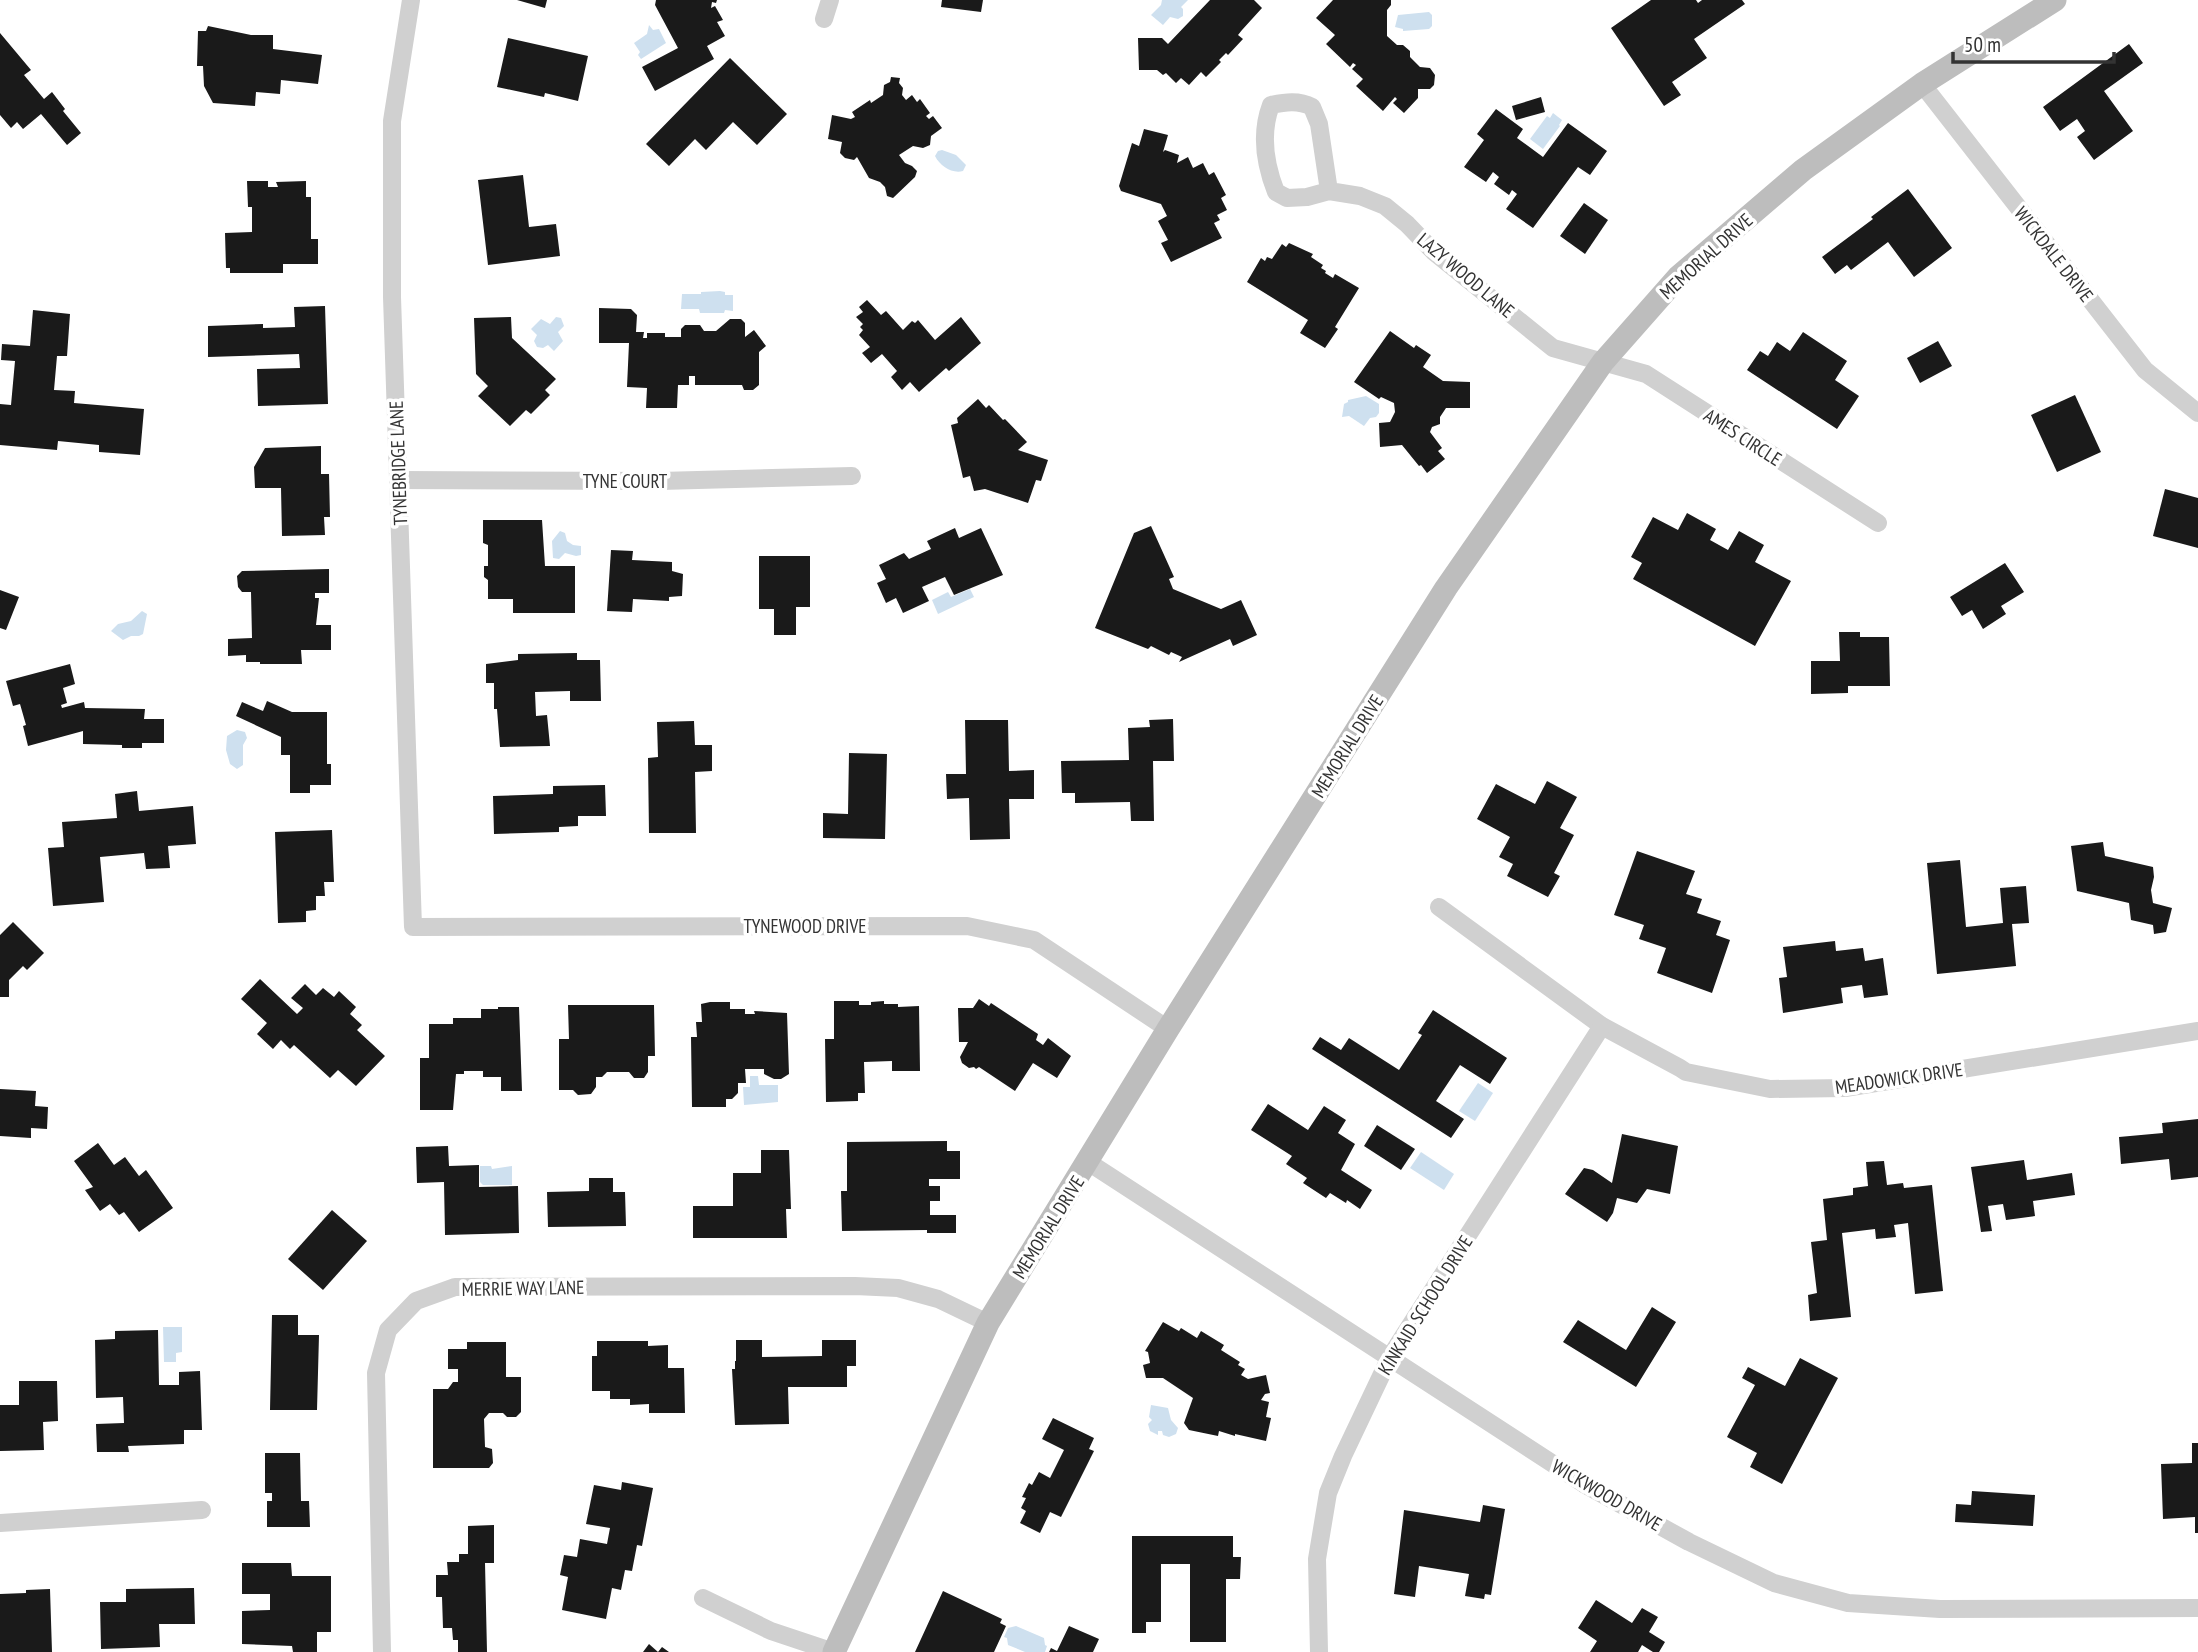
<svg xmlns="http://www.w3.org/2000/svg" width="2198" height="1652" font-family="'PT Sans Narrow',sans-serif">
<style>
.water{fill:#cee0ef}
.building{fill:#1a1a1a}
.lines{fill:none;stroke-linecap:round;stroke-linejoin:round}
.street{stroke:#d0d0d0;stroke-width:18}
.secondary{stroke:#bdbdbd;stroke-width:23}
.labels{text-anchor:middle;stroke-width:7;stroke-linejoin:round;paint-order:stroke}
.street-label{font-size:19px;fill:#333;stroke:#fff}
</style>
<rect width="100%" height="100%" fill="#fff"/>
<!-- water -->
<g class="water">
<polygon points="1162,0 1188,0 1181,7 1183,9 1183,16 1178,19 1170,17 1163,25 1151,15 1161,5"/>
<polygon points="1429,12 1432,15 1432,26 1429,29 1403,31 1403,29 1395,27 1398,15"/>
<polygon points="649,25 653,30 659,29 666,43 641,59 638,55 640,52 634,43 647,34"/>
<polygon points="1553,113 1562,120 1559,125 1560,126 1543,149 1530,139 1547,116 1550,118"/>
<path d="M 942,150 L 956,155 L 966,165 L 963,171 C 952,174 940,166 935,156 L 938,151 Z"/>
<polygon points="720,291 725,292 725,295 733,295 733,311 725,310 724,313 700,313 699,309 681,309 682,294 701,294 701,292"/>
<polygon points="556,317 561,318 564,326 558,332 563,341 554,351 548,345 543,348 537,347 534,341 537,335 531,329 541,319 550,324"/>
<polygon points="1366,396 1379,404 1379,413 1376,417 1370,418 1364,426 1349,416 1342,417 1344,404 1348,402 1348,400"/>
<polygon points="560,531 565,533 567,541 573,545 581,546 581,555 576,556 565,553 559,559 553,558 552,541"/>
<polygon points="970,589 974,597 938,614 932,600 948,592 951,597"/>
<polygon points="142,611 147,614 143,634 139,636 131,636 123,640 111,631 118,624 131,621"/>
<polygon points="237,730 245,732 247,738 243,745 243,765 237,769 230,764 226,750 227,736"/>
<polygon points="750,1076 758,1076 759,1085 778,1085 778,1102 744,1105 743,1087 750,1087"/>
<polygon points="1478,1083 1493,1093 1475,1121 1459,1111"/>
<polygon points="1421,1152 1454,1174 1444,1190 1410,1168"/>
<polygon points="480,1166 491,1166 492,1169 512,1166 512,1185 483,1185 480,1182"/>
<polygon points="163,1327 182,1327 182,1352 176,1353 176,1362 164,1362"/>
<polygon points="1151,1405 1168,1408 1171,1420 1178,1428 1176,1434 1169,1437 1163,1435 1162,1431 1158,1431 1158,1435 1150,1431 1148,1424 1152,1420 1149,1417"/>
<polygon points="1016,1626 1044,1638 1045,1645 1047,1646 1045,1652 1025,1652 1008,1645 1007,1638 1004,1637 1008,1628"/>
</g>
<!-- building -->
<g class="building">
<polygon points="517,0 547,0 545,8"/>
<polygon points="656,0 717,0 716,3 712,2 711,8 715,6 723,20 717,22 725,36 707,46 714,59 655,91 642,67 678,48 655,5"/>
<polygon points="942,0 983,0 981,12 941,7"/>
<polygon points="1210,0 1254,0 1262,8 1242,30 1238,35 1243,39 1228,55 1226,53 1219,60 1221,62 1206,77 1201,72 1189,85 1181,78 1176,83 1166,73 1163,75 1157,70 1139,70 1138,38 1162,38 1168,44"/>
<polygon points="1333,0 1391,0 1391,5 1387,10 1387,36 1397,45 1403,45 1410,51 1410,57 1420,67 1430,68 1435,75 1434,85 1430,89 1418,89 1418,98 1404,113 1393,103 1397,99 1395,97 1383,111 1356,86 1363,79 1352,69 1356,65 1353,63 1350,67 1326,44 1335,35 1316,18"/>
<polygon points="1651,0 1696,0 1698,3 1702,0 1742,0 1745,4 1694,39 1707,58 1672,82 1681,95 1664,106 1611,28"/>
<polygon points="208,26 251,35 273,35 273,49 322,55 318,84 281,80 280,94 256,92 255,106 213,103 204,86 203,66 197,66 198,31 206,31"/>
<polygon points="0,33 31,70 24,75 44,99 52,92 65,109 63,111 81,133 67,145 41,114 23,129 17,122 11,128 0,115"/>
<polygon points="508,38 588,56 578,101 545,93 544,97 497,87"/>
<polygon points="2129,44 2143,63 2104,91 2133,131 2094,160 2077,137 2085,131 2077,119 2060,131 2043,107"/>
<polygon points="730,58 787,114 757,145 733,122 706,150 695,139 669,166 646,144"/>
<polygon points="891,77 900,78 899,83 903,88 902,95 906,100 912,95 917,102 920,99 930,113 926,116 929,119 933,116 942,128 931,136 930,145 923,148 913,146 899,155 905,163 912,166 917,171 915,177 893,198 887,196 885,187 880,182 869,178 857,157 854,160 845,158 840,153 842,142 828,139 832,115 851,119 855,117 852,112 870,100 871,103 883,95 884,85 890,82"/>
<polygon points="1541,97 1545,112 1516,120 1512,106"/>
<polygon points="1496,109 1523,129 1517,138 1543,157 1568,123 1607,151 1590,175 1578,167 1533,228 1506,209 1517,194 1512,190 1509,195 1494,184 1499,177 1493,172 1486,182 1464,167 1484,140 1477,134"/>
<polygon points="1144,129 1168,135 1163,152 1165,150 1179,155 1177,163 1188,157 1193,168 1203,163 1209,175 1214,172 1226,195 1221,198 1227,210 1217,215 1220,220 1214,223 1222,238 1171,262 1161,243 1168,240 1158,221 1167,216 1161,204 1121,191 1119,186 1132,143 1139,146"/>
<polygon points="523,175 529,227 556,224 560,256 488,265 478,180"/>
<polygon points="247,181 268,181 268,187 278,187 276,182 306,181 306,197 311,197 311,239 318,239 318,264 283,264 283,273 230,273 230,268 226,268 225,233 252,232 252,207 248,207"/>
<polygon points="1908,189 1952,248 1914,277 1888,242 1851,270 1847,265 1835,274 1822,257 1873,219 1871,217"/>
<polygon points="1584,203 1608,220 1585,254 1560,236"/>
<polygon points="1289,243 1313,254 1311,257 1323,265 1321,268 1326,271 1325,273 1333,278 1335,274 1359,288 1335,327 1338,329 1325,348 1300,333 1308,320 1247,282 1261,258 1265,261 1267,257 1272,259 1282,244 1286,247"/>
<polygon points="867,300 881,315 886,311 903,330 912,321 915,323 918,320 935,340 961,317 981,343 949,371 946,368 919,392 910,382 902,390 891,377 897,371 882,354 871,363 862,353 870,347 859,335 863,330 860,327 863,324 856,317 863,312 859,307"/>
<polygon points="325,306 328,404 258,406 257,369 300,368 299,354 208,357 208,326 263,324 263,328 295,327 294,307"/>
<polygon points="599,308 631,309 637,315 636,332 644,332 643,338 647,338 647,333 665,333 665,337 681,337 681,329 685,325 700,325 704,331 716,331 730,319 741,319 745,323 745,337 754,330 766,346 759,352 759,385 753,390 744,390 742,385 695,385 695,376 689,376 689,385 678,385 677,408 646,408 647,388 627,387 629,343 599,343"/>
<polygon points="33,310 70,314 67,356 57,356 54,390 75,391 74,403 144,409 140,455 99,452 99,445 58,441 57,450 0,445 0,404 11,405 15,361 1,360 2,344 30,346"/>
<polygon points="511,317 512,338 556,379 545,390 550,395 531,414 526,410 510,426 478,396 488,386 476,374 474,318"/>
<polygon points="1390,331 1414,348 1416,345 1431,355 1423,367 1443,381 1470,382 1470,408 1446,408 1440,417 1440,424 1432,427 1430,432 1442,448 1438,451 1445,459 1427,473 1421,465 1419,466 1402,445 1380,447 1379,423 1390,422 1395,412 1394,403 1381,397 1379,399 1354,382"/>
<polygon points="1803,332 1847,361 1835,380 1859,396 1837,429 1747,370 1760,351 1768,356 1777,342 1790,351"/>
<polygon points="1938,341 1952,366 1920,383 1907,358"/>
<polygon points="2075,395 2101,452 2057,472 2031,415"/>
<polygon points="978,399 986,408 989,405 1003,420 1005,419 1027,442 1018,450 1048,460 1041,481 1036,480 1028,503 985,489 974,491 970,476 963,478 951,425 958,423 957,418"/>
<polygon points="321,446 321,474 329,474 330,517 324,517 325,535 282,536 281,488 255,488 254,467 265,448"/>
<polygon points="2165,489 2198,498 2198,548 2153,536"/>
<polygon points="1687,513 1716,529 1710,540 1728,550 1739,531 1764,545 1755,562 1791,581 1755,646 1633,579 1642,563 1631,557 1653,517 1678,530"/>
<polygon points="483,520 542,520 545,566 575,566 575,613 513,613 513,599 488,599 488,580 484,577 484,566 488,566 488,545 483,543"/>
<polygon points="1151,526 1174,577 1169,579 1173,589 1221,609 1241,600 1257,635 1233,646 1230,639 1179,662 1182,657 1171,652 1169,655 1151,646 1148,649 1095,628 1134,533"/>
<polygon points="955,528 959,538 981,528 1003,575 954,595 945,577 922,587 929,601 903,613 896,598 886,603 877,583 886,579 879,565 904,553 909,559 931,549 927,541"/>
<polygon points="611,550 633,551 632,560 672,562 672,571 683,574 682,596 669,597 669,601 633,599 632,612 607,611"/>
<polygon points="759,556 810,556 810,607 796,607 796,635 774,635 774,609 759,609"/>
<polygon points="2005,563 2024,592 2001,606 2006,614 1983,629 1972,610 1962,616 1950,597"/>
<polygon points="329,569 329,593 315,593 315,598 319,598 316,625 331,625 331,650 301,650 302,664 260,664 260,662 246,662 246,655 228,656 228,639 252,638 251,592 242,592 238,587 237,576 242,571"/>
<polygon points="0,590 19,597 6,630 0,628"/>
<polygon points="1839,632 1860,632 1860,637 1889,637 1890,686 1848,686 1848,693 1811,694 1811,661 1840,661"/>
<polygon points="577,653 577,660 600,660 601,701 570,701 570,691 535,692 536,716 547,715 550,746 500,747 497,709 494,709 494,683 486,683 486,664 518,660 518,654"/>
<polygon points="70,664 75,684 63,688 67,703 61,705 62,708 84,702 85,708 145,709 144,719 164,719 164,743 142,743 142,748 122,748 122,745 83,744 83,731 28,746 23,726 26,725 20,704 13,706 6,681"/>
<polygon points="267,701 292,712 327,712 327,764 331,764 331,785 310,785 310,793 290,793 290,755 281,755 281,737 236,716 242,702 263,711"/>
<polygon points="1173,719 1174,761 1153,761 1154,821 1131,821 1130,802 1075,803 1075,793 1062,793 1061,761 1129,760 1128,728 1150,727 1149,720"/>
<polygon points="965,720 1008,720 1009,771 1034,770 1034,799 1009,799 1010,839 970,840 969,798 947,799 946,774 966,774"/>
<polygon points="694,721 695,745 712,745 712,771 695,772 696,833 649,833 648,758 658,757 657,722"/>
<polygon points="849,753 887,754 885,839 823,838 823,813 848,814"/>
<polygon points="1547,781 1577,797 1560,828 1574,835 1554,873 1560,876 1548,897 1507,876 1513,864 1499,857 1510,837 1477,819 1496,784 1535,804"/>
<polygon points="605,785 606,816 578,816 578,826 559,827 559,832 494,834 493,796 553,794 553,786"/>
<polygon points="137,791 139,811 193,806 196,844 168,846 170,868 146,869 144,853 100,857 104,902 53,906 48,848 64,847 62,822 117,818 115,794"/>
<polygon points="332,830 334,882 324,882 325,896 316,896 316,910 306,911 306,922 278,923 275,832"/>
<polygon points="2103,842 2105,856 2153,867 2154,877 2151,890 2153,903 2172,908 2166,932 2154,934 2153,925 2131,920 2129,903 2077,891 2071,846"/>
<polygon points="1637,851 1695,871 1686,894 1702,899 1697,913 1721,921 1716,935 1730,940 1712,993 1657,973 1666,948 1639,939 1644,925 1614,915"/>
<polygon points="1960,860 1966,927 2003,923 2000,888 2026,886 2029,923 2012,924 2016,966 1937,974 1927,863"/>
<polygon points="13,922 44,953 27,970 23,966 9,980 9,997 0,997 0,935"/>
<polygon points="1835,941 1836,951 1863,948 1865,961 1883,958 1888,995 1864,998 1862,985 1841,988 1843,1003 1783,1013 1779,978 1787,977 1783,947"/>
<polygon points="260,979 297,1014 303,1008 291,998 305,984 316,995 323,988 334,997 339,991 356,1007 350,1014 362,1025 357,1030 385,1056 356,1086 338,1070 330,1078 294,1045 290,1049 281,1040 273,1049 257,1034 267,1023 241,999"/>
<polygon points="979,999 989,1006 991,1003 1038,1034 1036,1040 1043,1045 1048,1038 1071,1056 1057,1078 1033,1063 1015,1091 979,1067 976,1069 974,1067 969,1068 962,1063 960,1057 968,1042 959,1042 958,1008 973,1008"/>
<polygon points="834,1001 859,1001 859,1005 871,1005 871,1002 884,1001 884,1004 898,1004 898,1007 919,1006 920,1071 892,1071 892,1061 864,1062 865,1093 858,1093 858,1101 826,1102 825,1039 834,1039"/>
<polygon points="710,1002 730,1002 730,1009 745,1009 745,1014 755,1014 754,1011 787,1013 789,1074 781,1079 774,1079 764,1074 764,1069 745,1069 746,1083 738,1083 738,1093 732,1099 726,1099 726,1107 692,1107 691,1037 697,1037 696,1022 702,1022 701,1004"/>
<polygon points="568,1005 654,1005 655,1056 648,1056 648,1072 644,1078 634,1078 629,1072 607,1072 602,1077 596,1077 596,1087 591,1094 578,1095 573,1090 559,1090 559,1039 569,1039"/>
<polygon points="498,1007 519,1007 522,1091 501,1091 501,1077 483,1077 483,1071 464,1071 464,1074 456,1074 453,1110 420,1110 420,1058 429,1058 429,1024 453,1024 453,1018 481,1018 481,1009 498,1009"/>
<polygon points="1433,1010 1507,1058 1490,1084 1460,1065 1436,1101 1464,1119 1451,1138 1312,1049 1320,1037 1341,1050 1349,1038 1399,1070 1422,1035 1418,1033"/>
<polygon points="0,1089 36,1091 35,1106 48,1107 47,1129 31,1128 31,1138 0,1136"/>
<polygon points="1268,1104 1308,1130 1324,1106 1346,1120 1338,1133 1355,1144 1341,1170 1372,1190 1360,1209 1347,1200 1346,1203 1330,1193 1326,1198 1303,1183 1307,1178 1286,1164 1292,1156 1251,1130"/>
<polygon points="2198,1119 2198,1177 2171,1180 2169,1159 2121,1164 2119,1137 2163,1133 2162,1123"/>
<polygon points="1377,1125 1415,1149 1401,1170 1364,1146"/>
<polygon points="1622,1134 1678,1146 1670,1194 1647,1189 1637,1203 1617,1198 1613,1213 1607,1222 1565,1194 1584,1168 1593,1170 1612,1183"/>
<polygon points="947,1141 947,1151 960,1151 960,1179 929,1179 929,1186 940,1186 940,1201 930,1201 930,1215 956,1215 956,1233 927,1233 927,1230 842,1231 841,1191 847,1191 847,1142"/>
<polygon points="98,1143 114,1165 125,1157 139,1176 146,1170 173,1208 139,1232 124,1212 119,1215 110,1204 100,1211 85,1190 93,1187 74,1161"/>
<polygon points="448,1146 449,1166 479,1165 479,1187 518,1186 519,1233 445,1235 444,1182 417,1183 416,1147"/>
<polygon points="761,1150 789,1150 791,1209 786,1209 787,1238 693,1238 693,1206 733,1206 733,1173 761,1173"/>
<polygon points="2024,1160 2027,1180 2072,1173 2075,1195 2033,1201 2035,1216 2006,1220 2003,1204 1988,1206 1992,1231 1981,1232 1971,1167"/>
<polygon points="1884,1161 1887,1185 1903,1183 1904,1188 1932,1185 1943,1291 1915,1294 1908,1223 1894,1225 1896,1237 1876,1239 1875,1229 1842,1233 1851,1317 1810,1321 1808,1295 1817,1293 1811,1242 1827,1240 1823,1199 1853,1195 1853,1188 1868,1186 1866,1162"/>
<polygon points="589,1178 613,1178 613,1192 625,1192 626,1226 548,1227 547,1192 589,1191"/>
<polygon points="332,1210 367,1241 323,1290 288,1259"/>
<polygon points="1652,1307 1676,1322 1636,1387 1563,1342 1578,1320 1626,1350"/>
<polygon points="272,1315 298,1315 298,1335 319,1335 317,1410 270,1410"/>
<polygon points="1163,1322 1179,1331 1181,1328 1197,1338 1201,1331 1224,1345 1221,1350 1240,1362 1238,1365 1245,1369 1241,1375 1248,1379 1266,1375 1270,1393 1265,1394 1261,1400 1269,1402 1266,1417 1271,1418 1266,1441 1235,1434 1235,1436 1219,1431 1218,1436 1189,1430 1184,1423 1193,1398 1163,1378 1146,1378 1143,1365 1150,1363 1148,1352 1145,1351"/>
<polygon points="158,1330 159,1385 179,1385 179,1372 200,1371 202,1430 184,1430 184,1444 128,1446 129,1452 97,1452 96,1424 124,1423 123,1397 96,1398 95,1340 115,1339 115,1331"/>
<polygon points="736,1340 762,1340 762,1357 822,1356 822,1340 856,1340 856,1366 847,1366 847,1387 788,1387 789,1424 735,1425 732,1369 735,1369 735,1361 736,1361"/>
<polygon points="597,1341 648,1341 648,1346 668,1345 668,1368 684,1368 685,1413 649,1413 649,1404 630,1405 630,1399 610,1399 610,1391 592,1391 592,1356 597,1356"/>
<polygon points="467,1342 506,1342 506,1377 521,1377 521,1412 516,1417 507,1417 503,1413 489,1413 484,1419 485,1447 492,1449 493,1463 489,1468 433,1468 433,1389 448,1389 453,1382 458,1382 458,1369 448,1369 448,1349 467,1349"/>
<polygon points="1800,1358 1838,1378 1782,1484 1750,1467 1757,1453 1727,1437 1755,1385 1742,1378 1748,1367 1785,1386"/>
<polygon points="19,1381 57,1381 58,1421 43,1422 44,1450 0,1451 0,1405 19,1405"/>
<polygon points="1053,1418 1094,1438 1089,1449 1094,1451 1061,1517 1050,1512 1040,1533 1020,1523 1026,1511 1021,1508 1026,1498 1022,1497 1029,1483 1032,1485 1039,1472 1050,1478 1064,1450 1042,1439"/>
<polygon points="2192,1443 2198,1443 2198,1533 2195,1533 2195,1517 2163,1519 2161,1464 2192,1463"/>
<polygon points="265,1453 300,1453 301,1501 309,1501 310,1527 267,1527 267,1501 272,1501 272,1493 265,1493"/>
<polygon points="622,1482 653,1488 642,1546 637,1545 632,1571 625,1570 621,1590 612,1588 606,1619 562,1610 568,1577 560,1575 564,1555 577,1557 580,1539 607,1544 610,1528 586,1524 594,1485 621,1490"/>
<polygon points="1972,1491 2035,1495 2033,1526 1955,1522 1956,1504 1971,1505"/>
<polygon points="1483,1505 1505,1509 1491,1595 1485,1594 1484,1599 1465,1596 1469,1574 1419,1566 1415,1597 1394,1594 1404,1510 1480,1522"/>
<polygon points="494,1525 494,1563 485,1563 487,1652 458,1652 458,1640 453,1640 452,1628 443,1628 442,1597 436,1597 436,1575 448,1575 447,1562 459,1562 459,1554 468,1554 468,1526"/>
<polygon points="1132,1536 1233,1536 1233,1557 1241,1557 1240,1579 1226,1579 1226,1642 1190,1642 1190,1564 1161,1564 1161,1622 1146,1622 1146,1633 1132,1633"/>
<polygon points="242,1563 291,1563 292,1576 331,1576 331,1632 317,1632 317,1652 293,1652 292,1646 242,1644 242,1611 270,1610 270,1594 242,1594"/>
<polygon points="194,1588 195,1624 159,1624 160,1647 101,1649 100,1602 126,1602 126,1589"/>
<polygon points="50,1589 52,1652 0,1652 0,1594 26,1593 26,1590"/>
<polygon points="943,1591 1002,1619 1000,1623 1006,1626 994,1652 915,1652"/>
<polygon points="1596,1600 1632,1623 1642,1608 1658,1617 1649,1632 1665,1642 1659,1652 1653,1652 1642,1645 1638,1652 1590,1652 1597,1641 1578,1628"/>
<polygon points="1069,1626 1099,1639 1093,1652 1049,1652 1051,1648 1057,1651"/>
<polygon points="649,1644 658,1652 662,1647 669,1652 643,1652"/>
</g>
<g class="lines">
<!-- street -->
<g class="street">
<polyline points="411,0 392,121 392,297 413,927 967,926 1034,940 1168,1029"/>
<polyline points="824,19 830,0"/>
<polyline points="1922,84 2145,370 2198,413"/>
<path d="M 1329,191 L 1319,124 L 1312,107 C 1299,100 1285,102 1271,105 C 1260,134 1265,164 1276,192 L 1287,198 L 1307,197 L 1329,191 L 1360,196 L 1385,206 L 1407,224 L 1434,252 L 1553,348 L 1646,374 L 1878,523"/>
<polyline points="399,480 660,481 852,476"/>
<polyline points="1439,907 1602,1026 1680,1068 1686,1072 1770,1089 1845,1088 2198,1031"/>
<polyline points="1088,1162 1584,1484 1689,1542 1774,1583 1848,1603 1940,1609 2198,1608"/>
<polyline points="0,1523 202,1510"/>
<polyline points="703,1598 771,1631 834,1652"/>
<polyline points="382,1652 376,1373 388,1330 416,1301 455,1287 855,1286 898,1288 938,1299 988,1323"/>
<polyline points="1319,1652 1317,1559 1328,1493 1343,1456 1390,1357 1602,1026"/>
</g>
<!-- secondary -->
<polyline class="secondary" points="834,1652 988,1323 1168,1029 1446,588 1603,362 1678,277 1803,170 1922,84 2055,0"/>
</g>
<g class="labels">
<!-- street labels -->
<g class="street-label">
<text transform="translate(2054 254) rotate(52)" y="7">WICKDALE DRIVE</text>
<text transform="translate(1706 256) rotate(-42)" y="7">MEMORIAL DRIVE</text>
<text transform="translate(1466 275) rotate(40)" y="7">LAZY WOOD LANE</text>
<text transform="translate(1743 437) rotate(33)" y="7">AMES CIRCLE</text>
<text transform="translate(398 463) rotate(-92)" y="7">TYNEBRIDGE LANE</text>
<text x="625" y="488">TYNE COURT</text>
<text transform="translate(1347 746) rotate(-58)" y="7">MEMORIAL DRIVE</text>
<text x="805" y="933">TYNEWOOD DRIVE</text>
<text transform="translate(1899 1078) rotate(-8)" y="7">MEADOWICK DRIVE</text>
<text transform="translate(1048 1227) rotate(-58)" y="7">MEMORIAL DRIVE</text>
<text transform="translate(523 1288) rotate(-1)" y="7">MERRIE WAY LANE</text>
<text transform="translate(1425 1305) rotate(-58)" y="7">KINKAID SCHOOL DRIVE</text>
<text transform="translate(1607 1495) rotate(30)" y="7">WICKWOOD DRIVE</text>
</g>
</g>
<!-- scale -->
<path d="M1953 52v10h161v-10" fill="none" stroke="#333333" stroke-width="3.5"/>
<text x="1964" y="52" font-size="21" fill="#333333" stroke="#ffffff" stroke-width="5" paint-order="stroke">50 m</text>
</svg>
